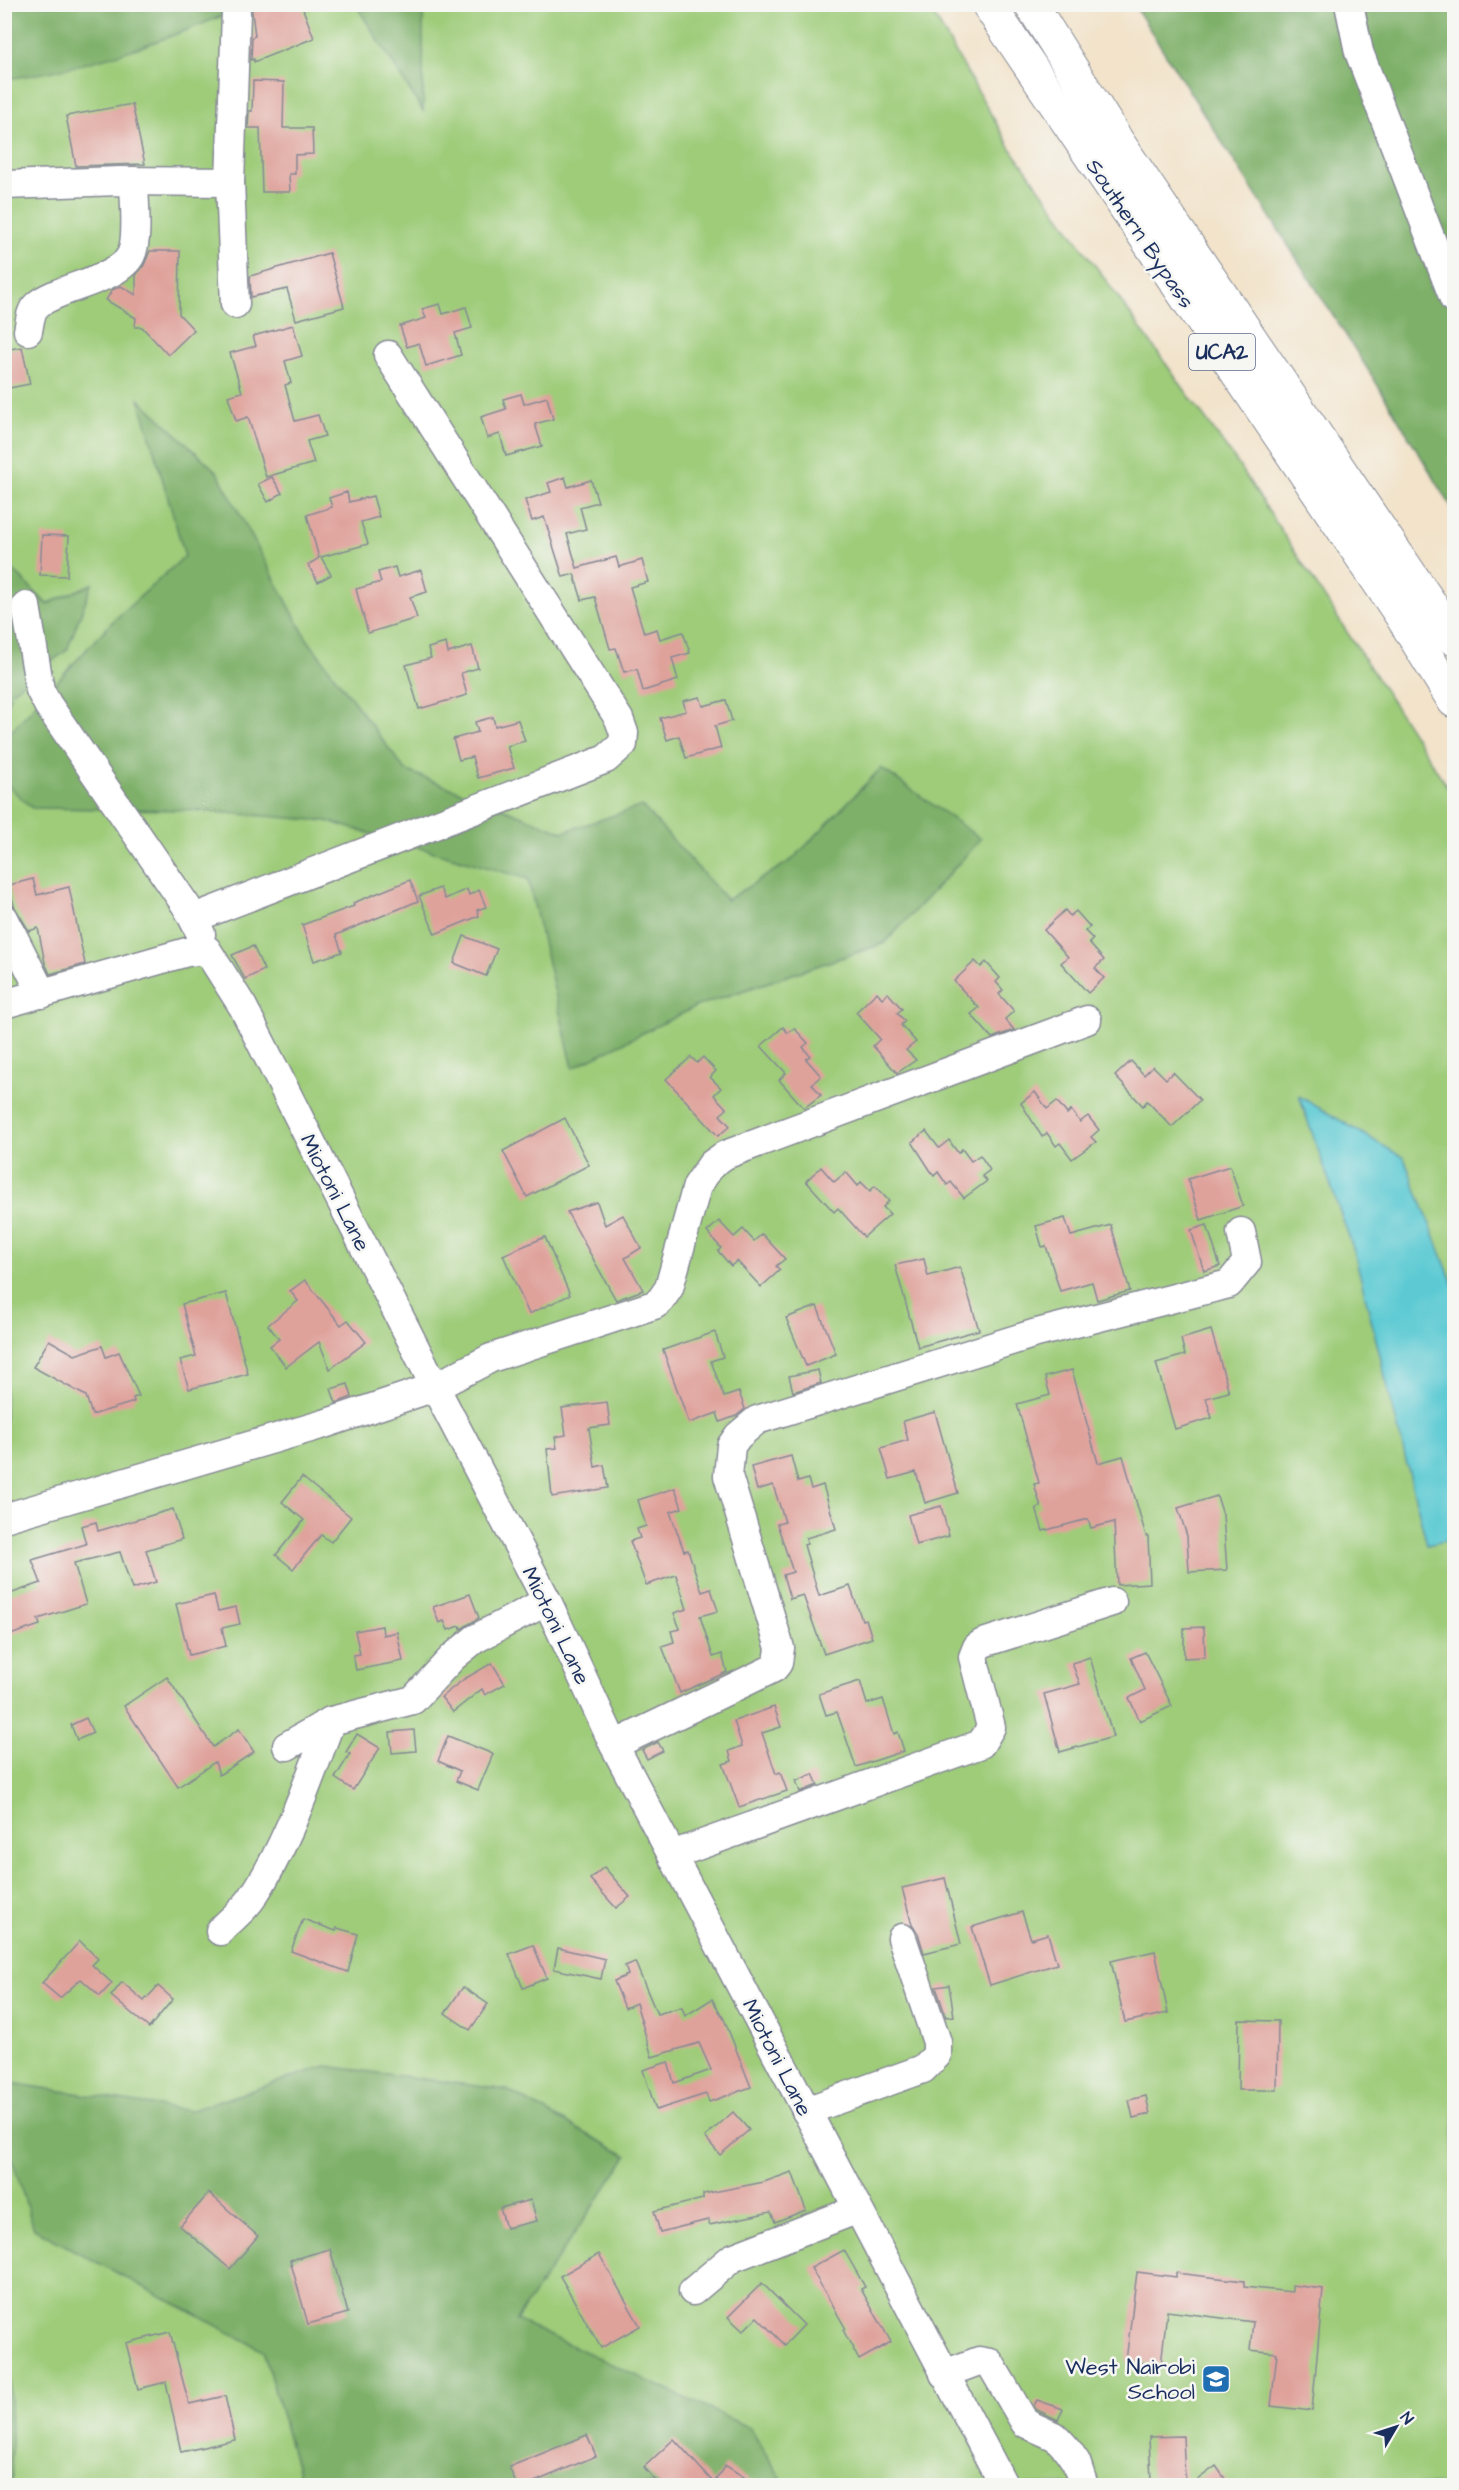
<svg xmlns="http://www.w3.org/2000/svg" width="1459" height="2490" font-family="'Architects Daughter',sans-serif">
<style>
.green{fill:#9ecc79;stroke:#5c7e6c;stroke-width:1.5}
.forest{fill:#7eb069;stroke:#4c7064;stroke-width:1.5}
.water{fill:#5dcad3;stroke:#3c7c98;stroke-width:1.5}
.building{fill:#dfa29b}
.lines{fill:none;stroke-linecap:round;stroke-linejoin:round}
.minor-casing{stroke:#868994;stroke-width:31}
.highway-casing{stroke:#868994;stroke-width:35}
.minor{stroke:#fff;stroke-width:28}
.highway{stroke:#fff;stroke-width:33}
.labels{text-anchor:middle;stroke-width:5;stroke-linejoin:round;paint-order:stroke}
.shield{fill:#f6f6f2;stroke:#5d6b8a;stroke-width:1.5}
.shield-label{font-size:21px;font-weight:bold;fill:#1b2f5e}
.street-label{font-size:22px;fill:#1b2f5e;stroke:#f6f6f2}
.poi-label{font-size:22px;fill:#1b2f5e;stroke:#f6f6f2;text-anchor:end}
</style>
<rect width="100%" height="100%" fill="#f6f6f2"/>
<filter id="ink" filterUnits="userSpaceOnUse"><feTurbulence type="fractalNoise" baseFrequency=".0167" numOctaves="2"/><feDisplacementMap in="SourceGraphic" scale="12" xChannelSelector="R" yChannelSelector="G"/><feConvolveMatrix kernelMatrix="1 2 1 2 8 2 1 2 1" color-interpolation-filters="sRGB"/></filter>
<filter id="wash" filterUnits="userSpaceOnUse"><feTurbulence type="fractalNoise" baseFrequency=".008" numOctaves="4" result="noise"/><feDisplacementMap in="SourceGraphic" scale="24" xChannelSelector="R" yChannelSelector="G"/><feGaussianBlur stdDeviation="1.35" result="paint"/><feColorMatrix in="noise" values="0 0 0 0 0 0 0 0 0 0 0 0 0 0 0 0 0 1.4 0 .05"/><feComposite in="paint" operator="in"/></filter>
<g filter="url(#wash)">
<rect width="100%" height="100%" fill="#f2e3ca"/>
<!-- green -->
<polygon class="green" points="5,5 928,5 1010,147 1238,464 1454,797 1454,2485 5,2486"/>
<!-- forest -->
<g class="forest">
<path d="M 4,5 L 248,5 C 171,38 89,69 5,79 Z"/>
<polygon points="356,5 423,5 423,111"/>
<polygon points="1134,5 1454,5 1454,511 1372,376"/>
<polygon points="139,399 217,472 307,639 405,770 563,832 642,806 727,900 793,859 881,768 981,839 885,943 697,1006 573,1068 528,879 327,821 191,810 32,808 5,783 4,739 110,624 185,556"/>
<polygon points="5,562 47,604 92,584 67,650 12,691 5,709"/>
<polygon points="326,2066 507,2090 627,2156 516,2320 750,2428 785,2485 288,2485 299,2476 263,2350 34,2229 5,2137 4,2082 189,2111"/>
<polygon points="4,2281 7,2282 12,2483 17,2485 5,2485"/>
</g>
<!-- water -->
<polygon class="water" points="1299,1096 1404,1158 1454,1287 1454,1539 1427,1545 1354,1251"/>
<g id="blocks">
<!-- building -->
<g class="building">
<polygon points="251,4 301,4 314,38 254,62 254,59 251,60 252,37 255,36"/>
<polygon points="253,81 284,82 283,128 312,128 313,154 295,155 295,174 289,174 290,192 262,192 260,128 248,128 249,111 252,111"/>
<polygon points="132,104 145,164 76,166 66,116"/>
<polygon points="150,251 180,251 179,314 194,330 168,355 142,327 135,327 136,318 106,300 112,290 121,286 136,295 136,275 144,265"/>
<polygon points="329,253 344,307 296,320 287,289 251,297 250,276"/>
<polygon points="440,304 443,314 466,307 472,328 455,333 461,355 426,366 419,343 407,347 400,326 426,318 422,309"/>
<polygon points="293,325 302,356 285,361 291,383 285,385 295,421 318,415 325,436 307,441 314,463 266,477 248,417 236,421 228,396 242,392 230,353 256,346 253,336"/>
<polygon points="22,347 30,384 4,389 4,350"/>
<polygon points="521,394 524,404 547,397 553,419 535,424 542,446 506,456 500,434 487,438 481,417 506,409 503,399"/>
<polygon points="272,477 282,493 268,502 258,484"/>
<polygon points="565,477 568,487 591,480 598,502 580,507 586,529 567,534 577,568 616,557 619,567 642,560 648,582 630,587 644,633 657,629 660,639 683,632 690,653 672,658 678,680 643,691 637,669 624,672 616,648 610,649 595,597 582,600 574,574 563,577 544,517 532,521 525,500 551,492 548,483"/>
<polygon points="347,492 349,502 373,496 379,517 361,522 368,544 321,557 331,575 318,582 308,565 319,558 307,515 332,507 329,498"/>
<polygon points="42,535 69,536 67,576 40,575"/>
<polygon points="395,567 398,577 421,570 427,592 410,597 417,618 368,633 356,589 381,582 378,572"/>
<polygon points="446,643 448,653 472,646 478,668 461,673 467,695 419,709 406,665 431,658 428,648"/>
<polygon points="700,697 703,706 726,700 732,721 715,726 721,748 686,758 679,736 667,740 660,718 686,711 683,701"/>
<polygon points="493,717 495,726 518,720 525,741 507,746 514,768 478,778 472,757 459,760 453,739 478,732 475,722"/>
<polygon points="33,879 37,895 69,887 85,964 50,974 45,963 38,928 29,931 14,906 9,885"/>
<polygon points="410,880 418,901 336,935 342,952 314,961 302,925 354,906 353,903"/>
<polygon points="440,888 445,899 467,889 469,895 479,890 486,907 477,910 479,916 435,934 419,896"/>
<polygon points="1065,910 1070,916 1076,911 1090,927 1085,931 1093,939 1089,943 1104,960 1095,968 1104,978 1088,993 1061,963 1068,957 1044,930"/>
<polygon points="464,936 497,949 486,976 454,963"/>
<polygon points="253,946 264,970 245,979 232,955"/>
<polygon points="975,961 981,967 986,962 1000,978 996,982 1003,990 999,994 1014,1011 1005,1019 1014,1030 992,1038 971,1014 979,1008 954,981"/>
<polygon points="877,992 882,998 888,993 902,1009 897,1013 905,1021 901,1025 916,1042 906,1050 916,1060 897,1073 873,1046 880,1039 856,1012"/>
<polygon points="783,1027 788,1033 794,1028 808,1043 803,1047 810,1056 806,1059 821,1076 812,1084 821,1095 804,1108 779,1080 786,1073 761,1046"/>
<polygon points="691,1057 697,1063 703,1057 716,1071 710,1077 721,1088 714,1095 727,1109 720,1115 730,1126 718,1136 666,1079"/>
<polygon points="1131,1061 1144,1075 1153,1066 1166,1079 1173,1072 1200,1100 1172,1127 1147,1101 1143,1106 1115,1076"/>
<polygon points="1035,1092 1047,1109 1057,1101 1067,1114 1071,1110 1080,1122 1088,1116 1099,1130 1091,1137 1096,1142 1072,1159 1060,1143 1056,1146 1047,1133 1042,1137 1021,1103"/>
<polygon points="565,1118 589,1165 527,1197 503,1151"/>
<polygon points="926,1131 939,1148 949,1140 958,1153 962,1149 971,1161 980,1155 990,1170 982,1176 987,1181 964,1198 951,1182 947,1185 938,1172 934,1176 912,1142"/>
<polygon points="1230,1166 1243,1206 1201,1220 1188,1179"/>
<polygon points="821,1167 834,1182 846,1172 858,1186 861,1182 870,1191 875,1186 889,1201 883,1207 890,1214 864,1237 838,1208 834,1212 806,1181"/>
<polygon points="597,1202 605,1225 623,1215 641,1248 625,1258 643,1290 616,1300 567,1212"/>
<polygon points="1065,1218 1071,1236 1111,1225 1130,1291 1097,1300 1092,1282 1060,1291 1046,1246 1042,1247 1036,1226"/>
<polygon points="719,1221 734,1237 743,1229 754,1241 762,1234 785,1259 776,1266 780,1270 761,1287 737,1261 731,1266 718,1251 721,1248 707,1232"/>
<polygon points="1207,1225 1220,1266 1204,1271 1191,1230"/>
<polygon points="545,1237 570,1295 529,1314 503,1255"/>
<polygon points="924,1259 928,1276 960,1267 979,1330 918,1347 895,1265"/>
<polygon points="305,1280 341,1325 348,1320 366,1342 330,1369 319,1342 286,1367 270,1346 279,1339 268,1325 298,1301 290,1291"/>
<polygon points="226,1293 248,1374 189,1389 180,1360 196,1356 182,1304"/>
<polygon points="817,1306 836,1354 806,1366 786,1318"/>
<polygon points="1211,1330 1229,1392 1206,1398 1212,1418 1175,1429 1156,1363 1185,1355 1181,1339"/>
<polygon points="715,1332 723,1357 711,1361 724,1397 739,1392 745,1409 736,1416 720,1422 717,1413 689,1423 663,1350"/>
<polygon points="49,1340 75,1355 102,1346 106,1357 119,1352 139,1396 133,1398 134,1402 92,1415 86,1396 33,1367"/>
<polygon points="818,1370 821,1383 793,1392 789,1376"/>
<polygon points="1072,1370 1098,1463 1123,1456 1146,1536 1148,1536 1150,1583 1117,1585 1114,1522 1091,1528 1088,1519 1043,1531 1036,1508 1041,1507 1034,1484 1039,1483 1017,1404 1050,1395 1045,1377"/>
<polygon points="348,1384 352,1397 336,1403 331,1389"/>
<polygon points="607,1402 610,1425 589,1428 595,1467 604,1465 608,1488 552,1497 547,1449 557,1448 555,1437 566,1435 562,1408"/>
<polygon points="935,1412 958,1493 925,1503 916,1472 890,1479 881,1448 908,1440 903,1421"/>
<polygon points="791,1456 798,1482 808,1479 811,1489 823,1485 836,1529 806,1538 807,1544 804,1545 819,1596 850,1586 862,1620 866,1619 872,1638 824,1654 803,1595 790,1599 783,1575 793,1572 777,1524 785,1522 773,1485 757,1490 751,1467"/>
<polygon points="302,1477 351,1517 331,1542 321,1535 293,1569 276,1555 304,1520 282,1502"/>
<polygon points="675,1488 682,1508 670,1512 684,1551 688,1550 702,1592 711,1589 718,1611 700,1616 713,1657 722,1654 727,1672 680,1693 662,1646 674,1642 671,1631 680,1629 674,1613 687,1609 676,1575 646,1585 630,1541 640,1538 637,1529 646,1526 638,1500"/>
<polygon points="1217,1496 1223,1515 1227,1570 1189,1572 1187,1536 1178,1508"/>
<polygon points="941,1506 949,1536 916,1545 908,1515"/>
<polygon points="173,1509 182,1539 146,1550 156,1582 132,1589 120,1552 74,1563 86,1604 38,1619 40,1625 4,1637 4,1596 41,1583 32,1560 86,1544 81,1526 96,1522 98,1531"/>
<polygon points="470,1594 479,1618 461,1629 460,1626 448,1630 444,1621 439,1623 433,1607"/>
<polygon points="214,1595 218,1611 236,1607 240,1624 222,1628 226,1646 189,1655 176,1604"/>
<polygon points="382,1626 383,1635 397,1632 403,1661 356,1670 353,1655 360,1654 355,1631"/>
<polygon points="1204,1627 1205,1657 1184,1658 1184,1628"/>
<polygon points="1145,1652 1172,1706 1140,1721 1129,1698 1145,1690 1131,1658"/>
<polygon points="1090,1657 1113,1737 1060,1752 1044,1694 1080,1684 1072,1663"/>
<polygon points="492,1663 505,1684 485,1695 482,1689 453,1712 441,1697 464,1679"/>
<polygon points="167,1677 213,1747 239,1729 254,1752 219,1775 215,1762 178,1787 124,1706"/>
<polygon points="860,1681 867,1704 883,1699 894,1734 898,1732 904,1751 856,1767 837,1712 826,1715 819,1694"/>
<polygon points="774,1707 781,1727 762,1733 776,1774 780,1772 787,1791 739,1807 723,1764 732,1761 729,1751 742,1746 734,1721"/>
<polygon points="86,1718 93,1733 77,1740 71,1725"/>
<polygon points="414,1730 416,1751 392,1753 390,1732"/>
<polygon points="357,1734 380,1748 353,1790 335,1778 350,1754 346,1752"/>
<polygon points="448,1736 493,1754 478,1790 456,1781 460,1771 438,1761"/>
<polygon points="658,1742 663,1751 647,1759 642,1750"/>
<polygon points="813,1774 818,1785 800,1792 796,1781"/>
<polygon points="604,1867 630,1897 616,1908 590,1879"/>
<polygon points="945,1878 961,1944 924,1953 918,1933 912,1925 902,1888"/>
<polygon points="1022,1912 1031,1939 1048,1934 1057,1964 990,1985 972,1927"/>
<polygon points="303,1919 336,1931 337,1928 358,1934 348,1972 291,1951"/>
<polygon points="80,1941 98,1959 92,1965 112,1983 100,1996 81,1979 60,1998 42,1983"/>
<polygon points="533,1945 547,1978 523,1988 509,1954"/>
<polygon points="558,1948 605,1959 601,1979 554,1969"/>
<polygon points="1155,1951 1168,2013 1125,2022 1111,1961"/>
<polygon points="635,1962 657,2014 682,2007 685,2016 712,1999 724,2019 751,2087 709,2102 706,2094 656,2110 643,2070 668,2062 674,2083 711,2070 699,2043 652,2057 636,2003 625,2008 614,1981 628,1975 625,1966"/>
<polygon points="122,1982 144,2001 158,1986 173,1999 149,2028 111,1996"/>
<polygon points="949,1985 954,2016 946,2017 936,1987"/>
<polygon points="463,1987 488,2004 470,2030 445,2013"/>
<polygon points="1239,2020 1278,2021 1277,2090 1238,2090"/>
<polygon points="1146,2096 1150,2114 1133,2118 1129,2100"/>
<polygon points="733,2112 749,2130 720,2155 705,2137"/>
<polygon points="792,2172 806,2210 775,2222 771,2212 709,2225 708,2220 660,2232 654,2211 703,2199 703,2194 764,2182"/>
<polygon points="209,2193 258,2236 230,2269 180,2226"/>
<polygon points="531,2200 537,2221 506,2228 500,2208"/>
<polygon points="330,2249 348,2313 308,2324 290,2260"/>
<polygon points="844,2250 865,2287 861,2289 891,2342 859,2360 843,2330 846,2329 811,2268"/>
<polygon points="599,2254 640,2326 601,2348 560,2276"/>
<polygon points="1137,2272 1176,2277 1176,2273 1244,2281 1244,2287 1292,2292 1292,2285 1323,2289 1312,2411 1271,2406 1277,2353 1250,2350 1253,2322 1167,2311 1161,2365 1126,2361"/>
<polygon points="762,2283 804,2325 785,2345 757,2317 743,2331 728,2317"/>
<polygon points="170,2332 189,2404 225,2396 235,2440 181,2452 166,2382 138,2389 126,2343"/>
<polygon points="1037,2400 1063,2409 1058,2420 1037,2410 1034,2406"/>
<polygon points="587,2435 596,2456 525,2486 517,2486 509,2467"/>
<polygon points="1183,2436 1185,2479 1151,2481 1149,2437"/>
<polygon points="674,2439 714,2483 725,2465 758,2486 660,2486 644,2467"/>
<polygon points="1216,2466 1230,2486 1189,2486"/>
</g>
</g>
</g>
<g filter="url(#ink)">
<use href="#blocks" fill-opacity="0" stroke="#868994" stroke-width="1.5"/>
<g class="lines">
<!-- minor casing -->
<g class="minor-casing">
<g id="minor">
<polyline points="1349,4 1359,52 1454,299"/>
<polyline points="4,185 120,181 230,182"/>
<polyline points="235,304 230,182 236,12"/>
<path d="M 28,331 C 30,322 30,311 37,305 C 55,288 119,280 131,255 C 139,238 134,201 134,181"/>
<polyline points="26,606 40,690 48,705 187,907 201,934"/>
<polyline points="4,918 42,994"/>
<polyline points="194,918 606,759 623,744 624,733 619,719 388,355"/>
<polyline points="4,1004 187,952 207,950 243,1007 435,1387 547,1601 614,1745 1004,2486"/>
<polyline points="4,1518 324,1424 435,1387 491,1358 654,1305 660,1301 669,1288 697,1186 712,1164 725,1155 1087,1020"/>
<polyline points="614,1745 774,1668 778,1663 780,1648 728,1476 731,1446 738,1436 757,1420 1033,1334 1229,1284 1247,1262 1241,1232"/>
<polyline points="287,1746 331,1721 413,1700 453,1657 475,1639 547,1601"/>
<polyline points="672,1855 981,1744 991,1727 973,1657 977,1647 983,1643 1112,1602"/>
<path d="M 220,1931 C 230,1920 244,1910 252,1898 C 288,1844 308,1781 331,1721"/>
<polyline points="806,2111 923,2069 937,2055 937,2042 902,1938"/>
<polyline points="693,2291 732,2258 856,2210"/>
<polyline points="944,2374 979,2361 990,2363 1025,2423 1056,2437 1067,2449 1076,2462 1084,2486"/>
</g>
</g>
<!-- highway casing -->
<g class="highway-casing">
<g id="highway">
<polyline points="988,4 1401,615 1454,701"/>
<polyline points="1031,4 1119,144 1454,639"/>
</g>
</g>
<!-- minor -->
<use href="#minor" class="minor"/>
<!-- highway -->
<use href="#highway" class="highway"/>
</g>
</g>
<!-- icons -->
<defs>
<g id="school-square" transform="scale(1.5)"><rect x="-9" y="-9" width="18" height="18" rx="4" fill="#1f6fb2" stroke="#f6f6f2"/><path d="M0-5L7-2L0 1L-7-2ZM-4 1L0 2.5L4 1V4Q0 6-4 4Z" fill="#fff"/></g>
</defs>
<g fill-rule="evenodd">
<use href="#school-square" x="1216" y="2379"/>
</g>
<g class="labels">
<!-- shield labels -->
<rect class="shield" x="1189" y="334" width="66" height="36" rx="4.5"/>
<g class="shield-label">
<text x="1222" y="359">UCA2</text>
</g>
<!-- street labels -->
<g class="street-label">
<text transform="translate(1141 233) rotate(56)" y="8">Southern Bypass</text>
<text transform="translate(336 1192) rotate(63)" y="8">Miotoni Lane</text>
<text transform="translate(557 1625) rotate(64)" y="8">Miotoni Lane</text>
<text transform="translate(778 2057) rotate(63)" y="8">Miotoni Lane</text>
</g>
<!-- poi labels -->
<g class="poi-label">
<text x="1195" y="2374">West Nairobi<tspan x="1195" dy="25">School</tspan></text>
</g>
</g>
<!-- margin -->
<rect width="1459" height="2490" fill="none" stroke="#f6f6f2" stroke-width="24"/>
<!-- north arrow -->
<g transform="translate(1396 2427) rotate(51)" stroke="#f6f6f2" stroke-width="4.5" paint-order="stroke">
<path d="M0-4.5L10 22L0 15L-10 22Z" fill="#1b2f5e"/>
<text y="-9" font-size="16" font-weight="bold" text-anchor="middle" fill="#1b2f5e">N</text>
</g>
</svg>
